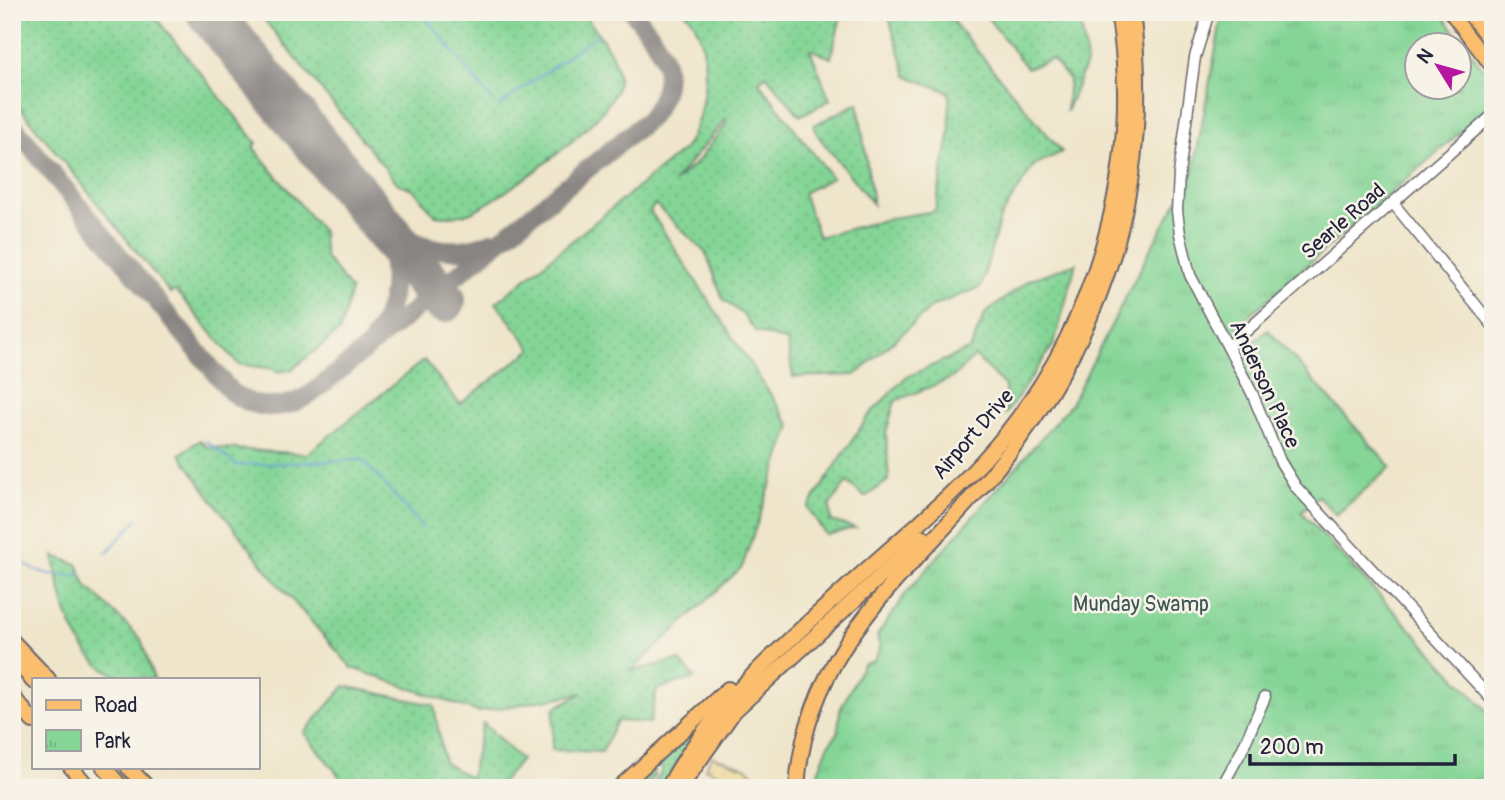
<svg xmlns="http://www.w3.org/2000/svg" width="1505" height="800" font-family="Pangolin,sans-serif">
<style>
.grass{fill:url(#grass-dots);stroke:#537c68;stroke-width:2;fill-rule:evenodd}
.forest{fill:url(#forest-firs);stroke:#466c5d;stroke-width:2}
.sand{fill:url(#sand-dots);stroke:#887e6c;stroke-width:2}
.park{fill:url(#park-tufts);stroke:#537c68;stroke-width:2;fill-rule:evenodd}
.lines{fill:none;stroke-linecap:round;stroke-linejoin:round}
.stream{stroke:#679fd5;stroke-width:2}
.taxiway{stroke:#888482;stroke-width:19}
.runway{stroke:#888482;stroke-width:46}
.minor-casing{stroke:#6a666d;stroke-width:13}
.major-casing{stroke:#6a666d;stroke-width:16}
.highway-casing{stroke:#6a666d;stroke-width:18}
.minor{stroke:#fff;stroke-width:10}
.major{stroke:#fbbd6e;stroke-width:12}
.highway{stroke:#fbbd6e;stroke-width:14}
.labels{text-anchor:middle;stroke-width:5;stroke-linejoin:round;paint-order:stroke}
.street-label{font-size:21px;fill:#22223b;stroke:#f7f3e8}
.park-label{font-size:21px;fill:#3f5856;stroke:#f7f3e8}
</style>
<defs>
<pattern id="grass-dots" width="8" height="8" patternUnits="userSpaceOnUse" patternTransform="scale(1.75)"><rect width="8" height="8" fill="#84d596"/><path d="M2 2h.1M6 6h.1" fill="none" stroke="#72b782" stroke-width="1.8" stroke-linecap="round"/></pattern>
<pattern id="forest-firs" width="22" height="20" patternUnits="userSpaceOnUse" patternTransform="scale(1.75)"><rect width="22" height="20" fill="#6bb67f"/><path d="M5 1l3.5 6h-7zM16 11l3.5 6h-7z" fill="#589469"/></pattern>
<pattern id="sand-dots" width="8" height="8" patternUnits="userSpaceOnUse" patternTransform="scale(1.75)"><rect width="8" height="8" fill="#eeda9e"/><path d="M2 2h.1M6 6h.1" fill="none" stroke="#ccbb89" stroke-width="1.8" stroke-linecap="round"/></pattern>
<pattern id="park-tufts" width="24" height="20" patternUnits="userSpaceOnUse" patternTransform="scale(1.75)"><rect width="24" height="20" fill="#84d596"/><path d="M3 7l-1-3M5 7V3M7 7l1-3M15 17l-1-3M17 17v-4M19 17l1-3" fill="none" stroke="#72b782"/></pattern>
</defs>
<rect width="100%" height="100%" fill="#f7f3e8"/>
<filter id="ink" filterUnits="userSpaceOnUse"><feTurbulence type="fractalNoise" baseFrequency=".0143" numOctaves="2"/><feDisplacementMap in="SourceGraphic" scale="14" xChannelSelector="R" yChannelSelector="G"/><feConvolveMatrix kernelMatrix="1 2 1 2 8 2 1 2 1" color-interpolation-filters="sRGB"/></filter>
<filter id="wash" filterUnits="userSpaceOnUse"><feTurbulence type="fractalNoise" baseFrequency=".00686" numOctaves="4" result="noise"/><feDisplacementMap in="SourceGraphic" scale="28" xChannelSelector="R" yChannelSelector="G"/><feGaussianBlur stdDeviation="1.57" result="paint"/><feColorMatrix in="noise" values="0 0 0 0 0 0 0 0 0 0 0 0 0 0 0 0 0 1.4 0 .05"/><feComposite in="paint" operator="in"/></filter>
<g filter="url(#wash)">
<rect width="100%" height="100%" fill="#efe5ca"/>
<!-- grass -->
<g class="grass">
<polygon points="12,12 151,12 257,143 253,147 322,231 325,257 351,290 340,331 291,370 277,372 274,369 238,364 176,291 170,293 12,98"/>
<path d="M 258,12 L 582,12 C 597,32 619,56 618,82 C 616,117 503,198 471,212 C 459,217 448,217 435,215 L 413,189 L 398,184 Z"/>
<path d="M 685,12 L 842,12 L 831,58 L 810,49 L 830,100 L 800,116 L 766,75 L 759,82 L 832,178 L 803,193 L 819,237 L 891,218 L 935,211 L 950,131 L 949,92 L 907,76 L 887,12 L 945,12 L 1062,152 L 1034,165 L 1000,218 L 981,287 L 933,306 L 855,375 L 793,377 L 787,341 L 756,332 L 743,315 L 723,299 L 706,253 L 655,204 L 650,211 L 791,426 L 742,567 L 631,671 L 679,660 L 695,678 L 657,689 L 650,723 L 617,721 L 602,752 L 552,750 L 554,708 L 583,693 L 478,712 L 352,668 L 278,584 L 213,501 L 180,454 L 200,440 L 207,447 L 307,454 L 424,360 L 460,404 L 532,349 L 496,303 L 684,149 C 707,119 716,39 685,12 ZM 726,119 L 726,124 L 697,162 L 673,183 Z"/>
<polygon points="983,12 1079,12 1087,61 1066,112 1069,79 1052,59 1027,68"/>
<polygon points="858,103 873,204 818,136 814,125"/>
<polygon points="1076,263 1054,344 1006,414 1005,386 975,356 952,378 895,401 886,433 889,480 865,497 847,482 830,505 831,521 855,528 826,535 808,508 869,415 906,377 970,349 985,314 1029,280"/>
<path d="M 54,556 L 77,564 L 86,585 L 141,639 L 154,679 C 146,679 135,681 127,679 C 75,666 61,602 54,556 Z"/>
<polygon points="345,686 434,705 444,762 470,778 483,723 521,760 497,788 349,788 304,733"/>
<polygon points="699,719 703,723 661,788 650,788 662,772 661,762"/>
</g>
<!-- forest -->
<polygon class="forest" points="655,767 654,776 645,788 624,788 639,774"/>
<!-- sand -->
<polygon class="sand" points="712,756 747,768 769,788 747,788 705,768"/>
<!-- park -->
<path class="park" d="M 1227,12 L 1440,12 L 1493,82 L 1493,104 L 1237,326 L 1251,344 L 1268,330 L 1391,467 L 1336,515 L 1318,496 L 1301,512 L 1493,717 L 1493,788 L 812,788 L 828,746 L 838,732 L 840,710 L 863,664 L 874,661 L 880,648 L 877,636 L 906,593 L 1071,404 L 1150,250 L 1193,173 L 1221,21 ZM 1418,46 L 1460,46 L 1460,88 L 1418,88 Z"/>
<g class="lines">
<!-- stream -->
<g class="stream">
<polyline points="421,12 492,100"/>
<polyline points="499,106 597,35"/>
<polyline points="206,441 236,465 363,460 423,528"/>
<path d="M 12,552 C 30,575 55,576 81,575"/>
<polyline points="106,553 138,519"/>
</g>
<!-- taxiway -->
<g class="taxiway">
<path d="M 12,124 L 231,392 C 257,411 284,411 311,394 L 649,119 C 682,75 663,49 633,12"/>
<path d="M 373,214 C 407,244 449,261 493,241"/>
<path d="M 374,338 C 399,301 399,259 377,221"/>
</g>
<!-- runway -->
<polyline class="runway" points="209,12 443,300"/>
</g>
</g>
<g filter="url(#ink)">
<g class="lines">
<!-- minor casing -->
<g class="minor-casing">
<g id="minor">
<polyline points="1209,12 1195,57 1179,174 1177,211 1180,234 1190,275 1252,393 1280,461 1296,487 1493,701"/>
<polyline points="1393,203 1493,326"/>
<polyline points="1228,347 1493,115"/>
<polyline points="1221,788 1242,750 1265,697"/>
</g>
</g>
<!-- major casing -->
<g class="major-casing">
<g id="major">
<polyline points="1450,12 1493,68"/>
<polyline points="1467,12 1493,45"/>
</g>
</g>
<!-- highway casing -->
<g class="highway-casing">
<g id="highway">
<polyline points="12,641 48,679"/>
<polyline points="12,655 33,681"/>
<polyline points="12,696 33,721"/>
<polyline points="71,767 89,788"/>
<polyline points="104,767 122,788"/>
<polyline points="128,767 148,788"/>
<polyline points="619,788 728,689"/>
<path d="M 668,788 C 713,703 785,644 854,581 C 906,534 962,489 1006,434 C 1099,318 1143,159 1118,12"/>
<polyline points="680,788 734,711 923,537"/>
<path d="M 797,788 C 805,657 894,585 974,495 C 1096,358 1156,196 1132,12"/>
</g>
</g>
<!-- minor -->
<use href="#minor" class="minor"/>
<!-- major -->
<use href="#major" class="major"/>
<!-- highway -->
<use href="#highway" class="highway"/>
</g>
</g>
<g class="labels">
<!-- street labels -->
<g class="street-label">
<text transform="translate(1343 221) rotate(-41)" y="7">Searle Road</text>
<text transform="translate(1265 384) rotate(65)" y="7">Anderson Place</text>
<text transform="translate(973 434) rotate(-49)" y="7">Airport Drive</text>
</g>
<!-- park labels -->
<g class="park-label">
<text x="1141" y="611">Munday Swamp</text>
</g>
</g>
<!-- margin -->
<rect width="1505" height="800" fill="none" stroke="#f7f3e8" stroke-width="42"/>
<!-- legend -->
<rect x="32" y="678" width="228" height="91" fill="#f7f3e8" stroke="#a29fa3" stroke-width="2"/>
<rect x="46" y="700" width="35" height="10" fill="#fbbd6e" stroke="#a29fa3" stroke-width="2"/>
<text x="94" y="712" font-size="21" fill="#22223b">Road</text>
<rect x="46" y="730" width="35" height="21" fill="url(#park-tufts)" stroke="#a29fa3" stroke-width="2"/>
<text x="94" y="748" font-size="21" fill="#22223b">Park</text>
<!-- north arrow -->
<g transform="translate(1438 66) rotate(307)"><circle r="33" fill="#f7f3e8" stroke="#a29fa3" stroke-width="2"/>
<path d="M0-5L12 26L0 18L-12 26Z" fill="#b5179e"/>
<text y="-10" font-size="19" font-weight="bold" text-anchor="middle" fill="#22223b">N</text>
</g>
<!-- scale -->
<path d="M1250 754v10h205v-10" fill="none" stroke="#22223b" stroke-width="3.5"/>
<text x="1260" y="754" font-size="21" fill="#22223b" stroke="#f7f3e8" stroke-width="5" paint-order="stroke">200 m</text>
</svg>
